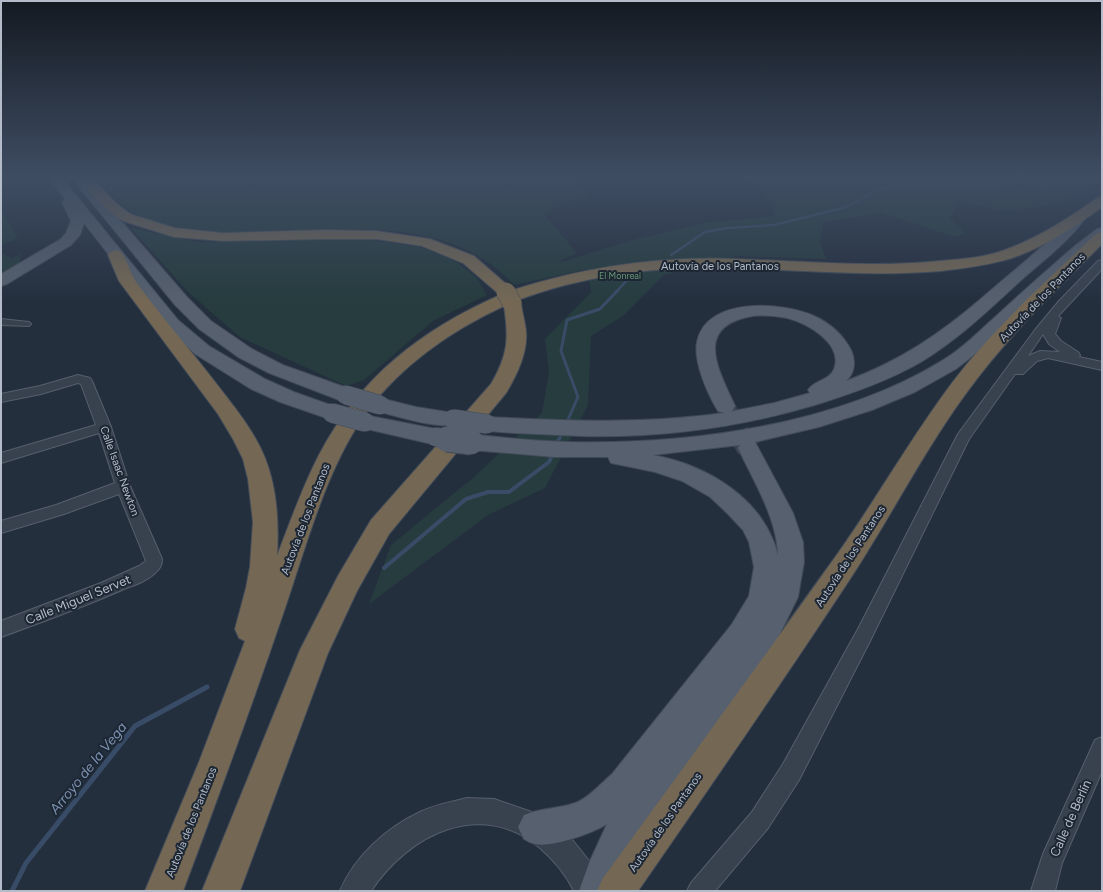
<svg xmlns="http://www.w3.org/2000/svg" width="1103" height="892" font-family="Figtree,sans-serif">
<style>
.green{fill:#263c3f}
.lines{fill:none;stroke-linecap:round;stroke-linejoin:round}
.stream-far3{stroke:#394c67;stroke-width:2.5}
.stream-far2{stroke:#394c67;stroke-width:3}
.stream-far1{stroke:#394c67;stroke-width:4}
.stream{stroke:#394c67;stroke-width:5}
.primary-tunnel-far1{stroke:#3a4453;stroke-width:19;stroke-dasharray:19 10;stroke-linecap:butt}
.primary-tunnel{stroke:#3a4453;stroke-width:25;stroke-dasharray:25 12;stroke-linecap:butt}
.minor-casing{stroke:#565f6c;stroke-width:2}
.tertiary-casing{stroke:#565f6c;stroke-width:2}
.primary-casing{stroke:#414a57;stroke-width:2}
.motorway-casing{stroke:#434c59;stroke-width:2}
.minor{fill:#38414e;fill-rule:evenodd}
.tertiary{fill:#38414e;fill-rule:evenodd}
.primary{fill:#56606e;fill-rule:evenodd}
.motorway{fill:#746855;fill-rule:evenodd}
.primary-bridge-far1-casing{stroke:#414a57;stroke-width:20;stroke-linecap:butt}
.primary-bridge-casing{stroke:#414a57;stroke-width:27;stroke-linecap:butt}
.motorway-bridge-casing{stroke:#434c59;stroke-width:20;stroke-linecap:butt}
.primary-bridge-far1{stroke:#56606e;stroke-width:19}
.primary-bridge{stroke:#56606e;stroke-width:25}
.motorway-bridge{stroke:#746855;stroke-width:19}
.labels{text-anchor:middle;stroke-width:4;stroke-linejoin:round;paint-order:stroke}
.far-park-label{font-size:9px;fill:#6b9a76;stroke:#1d2633}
.street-label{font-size:11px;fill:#b4bcc9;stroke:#1d2633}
.near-street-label{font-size:13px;fill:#b4bcc9;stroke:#1d2633}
.near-water-label{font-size:14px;font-style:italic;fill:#7c92b1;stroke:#1d2633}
</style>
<rect width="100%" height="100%" fill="#242f3e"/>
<!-- green -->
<g class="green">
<path d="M 95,177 L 571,177 L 586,189 L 587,198 L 569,202 L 544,214 L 577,253 L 560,261 L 562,262 L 629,241 L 704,223 L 774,216 L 774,207 L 755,182 L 738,177 L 1098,177 L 1063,202 L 1034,208 L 1000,210 L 958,202 L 950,218 L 966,233 L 955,237 L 881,213 L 824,222 L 820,241 L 826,259 L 738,256 L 664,275 L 623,316 L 591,336 L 588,405 L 545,488 L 488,515 L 369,604 L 391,545 L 474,477 L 542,413 L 549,372 L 545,339 L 591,292 L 588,269 L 514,285 C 441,205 318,236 223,232 C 195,231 162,227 137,215 C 120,207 107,190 95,177 Z"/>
<polygon points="1,209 18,238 1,245"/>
<polygon points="131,228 197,242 364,239 420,247 455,261 476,277 487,295 433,321 364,380 346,386 240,337 189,293"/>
<polygon points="1,253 12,258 21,254 20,266 1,276"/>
</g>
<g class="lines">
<!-- stream-far3 -->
<g class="stream-far3">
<polyline points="671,255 705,232 727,228 774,225 846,207 878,190 892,187 980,186 1021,180 1042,184 1083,179 1083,177"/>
<polyline points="617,291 631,276"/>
</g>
<!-- stream-far2 -->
<g class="stream-far2">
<polyline points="566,424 578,397 561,351 567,320 600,309 618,290"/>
<polyline points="559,440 563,431"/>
</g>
<!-- stream-far1 -->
<g class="stream-far1">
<polyline points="556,446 559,439"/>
<polyline points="384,568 466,499 488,492 509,492 549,462 553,453"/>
</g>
<!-- stream -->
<polyline class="stream" points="12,891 26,863 135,726 207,687"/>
<!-- primary-tunnel-far1 -->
<polyline class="primary-tunnel-far1" points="725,406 744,440"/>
<!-- primary-tunnel -->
<polyline class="primary-tunnel" points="744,439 749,448"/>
<!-- minor casing -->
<g class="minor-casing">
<g id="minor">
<path d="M 1102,260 L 1102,269 L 1058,316 L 1061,318 L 1055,334 L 1061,341 L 1078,352 L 1080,355 L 1079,357 L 1102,362 L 1102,370 L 1048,358 L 1037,361 L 1023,374 L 1015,374 L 969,439 L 870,641 L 799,780 L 768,828 L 715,891 L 687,891 L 691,883 L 752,812 L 783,764 L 858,629 L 958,434 L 1035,330 L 1059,301 L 1098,261 ZM 1043,334 L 1049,344 L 1060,352 L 1040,351 L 1028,356 Z"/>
<polygon points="1,319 29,322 31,324 29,326 1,325"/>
<path d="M 78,375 L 90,378 L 92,381 L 111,427 L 130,486 L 162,559 C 162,563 161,567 158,570 C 150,580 135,585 124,589 C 84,607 42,622 1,637 L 1,621 L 101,583 L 139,566 L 146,561 L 119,494 L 64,514 L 1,533 L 1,521 L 56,505 L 115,483 L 99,433 L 1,463 L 1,453 L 96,425 L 81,384 L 78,383 L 41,394 L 1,402 L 1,394 L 40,386 Z"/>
<polygon points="1102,737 1102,771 1062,863 1055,891 1031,891 1043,854 1095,740"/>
</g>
</g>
<!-- tertiary casing -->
<g class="tertiary-casing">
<path id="tertiary" d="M 467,798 L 494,799 L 546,817 L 570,837 L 590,862 L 603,891 L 574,891 C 566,875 554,860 540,848 C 481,798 409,834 371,891 L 340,891 C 354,857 386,828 420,812 C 434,805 451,802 467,798 Z"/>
</g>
<!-- primary casing -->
<g class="primary-casing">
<g id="primary">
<polygon points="49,177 61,177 178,320 209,346 265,379 294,392 339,408 342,413 339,418 332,420 280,402 251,389 195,354 166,328 84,223 80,235 71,245 7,284 1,286 1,274 61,239 66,233 71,221 62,202 65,199"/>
<polygon points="71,177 83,177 187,297 211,321 252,349 283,365 353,390 356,395 353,400 346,402 339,400 269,373 238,357 199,329 175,305"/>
<path d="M 1079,213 L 1084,214 L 1086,217 C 1068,243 1041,262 1018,283 C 988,311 957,340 921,362 C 888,381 851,394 815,405 C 737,428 662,438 581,436 C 558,435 536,434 513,433 C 502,432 490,432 479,429 L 476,424 L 479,419 L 487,417 C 566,421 645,424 724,413 L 718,411 C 708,395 693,361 697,342 C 706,296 783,302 814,316 C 830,323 843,335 851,350 C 856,361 855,373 846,381 C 900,361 940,334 983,297 C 1008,275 1035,254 1059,231 C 1065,224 1070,215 1079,213 ZM 753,316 C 764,315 776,316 787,318 C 807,323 844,344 834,369 C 829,381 814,380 808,390 L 810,393 L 774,403 L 728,412 L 732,411 L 735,406 C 718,369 693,326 753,316 Z"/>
<path d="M 1102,228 L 1102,239 L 1059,276 L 979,351 L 956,369 L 915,392 L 872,410 L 819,427 L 755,442 L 793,513 L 803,542 L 804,562 L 798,597 L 770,654 L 641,830 L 626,862 L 617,891 L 579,891 L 589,863 L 607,824 C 593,833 552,848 535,844 C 531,843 527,841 524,839 L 518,827 L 524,815 C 540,808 558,809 575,803 C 589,798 601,783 612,774 L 732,624 L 749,596 L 754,567 L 749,542 L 743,530 L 727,513 L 710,497 L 682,481 L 655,472 L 611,463 L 608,457 L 554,457 L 471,450 L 463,448 L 460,442 L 463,436 L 471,434 C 503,438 535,441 567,442 C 689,445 838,425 943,360 C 962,349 978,332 994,318 C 1021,293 1048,269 1076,245 L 1097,229 ZM 740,445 L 738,448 C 754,482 777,518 778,556 C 765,499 707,465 653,455 Z"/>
<path d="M 380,398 L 416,407 L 460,414 L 464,419 L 460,424 C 439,430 395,416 373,410 L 370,405 L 373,400 Z"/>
<polygon points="365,415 436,429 444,432 447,437 444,442 436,445 358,427 354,422 358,417"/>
</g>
</g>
<!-- motorway casing -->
<g class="motorway-casing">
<g id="motorway">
<path d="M 78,177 L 91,177 L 115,202 L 126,211 L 133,215 L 175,228 L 223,233 L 326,230 L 377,231 L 430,239 L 474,256 L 513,290 C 585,267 658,256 734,259 C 802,261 871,268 939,261 C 960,259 982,258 1002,251 C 1036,239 1068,219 1097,198 L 1102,197 L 1102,207 C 1075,227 1044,247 1012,258 C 990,265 965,268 941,271 C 871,277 802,270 732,268 C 660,266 587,274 518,300 L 521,303 C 522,312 525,322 526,331 C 528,352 517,375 506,393 L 389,534 L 357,591 L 328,653 L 240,891 L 202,891 L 300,650 L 338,576 L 371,520 L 491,384 C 508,355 509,339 504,306 C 452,330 402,365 368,410 C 326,468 307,544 284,611 C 252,705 218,798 183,891 L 145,891 L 199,762 L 245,641 L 239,638 L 235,629 L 246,588 L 250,567 L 253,522 L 248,479 L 243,459 L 233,439 L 218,414 L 119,281 L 108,255 L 111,252 L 116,250 L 121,252 C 128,261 130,273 136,282 C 163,319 194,354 222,391 C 238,412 255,433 265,458 C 277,488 279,524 277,556 C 290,522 302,488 319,455 C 360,377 421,330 500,295 L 463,263 L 422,246 L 377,239 L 326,239 L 223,241 L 174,237 L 123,221 C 107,211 88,192 78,177 Z"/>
<path d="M 1102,232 L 1102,244 C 1055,291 1006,338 967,392 C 923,452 890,518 850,579 C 781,684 710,787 638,891 L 597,891 L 603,878 C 681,771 759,664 836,556 C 876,500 910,439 952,383 C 994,328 1047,280 1097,233 Z"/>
</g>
</g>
<!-- minor -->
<use href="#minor" class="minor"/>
<!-- tertiary -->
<use href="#tertiary" class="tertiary"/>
<!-- primary -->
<use href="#primary" class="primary"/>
<!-- motorway -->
<use href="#motorway" class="motorway"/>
<!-- primary-bridge-far1 casing -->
<g class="primary-bridge-far1-casing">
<g id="primary-bridge-far1">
<polyline points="346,395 380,405"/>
<polyline points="332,413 365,422"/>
<polyline points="453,419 487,424"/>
<polyline points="436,437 454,440"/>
</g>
</g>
<!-- primary-bridge casing -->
<g class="primary-bridge-casing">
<polyline id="primary-bridge" points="447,439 471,442"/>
</g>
<!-- motorway-bridge casing -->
<g class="motorway-bridge-casing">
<polyline id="motorway-bridge" points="506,292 512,303"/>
</g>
<!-- primary-bridge-far1 -->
<use href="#primary-bridge-far1" class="primary-bridge-far1"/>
<!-- primary-bridge -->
<use href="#primary-bridge" class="primary-bridge"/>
<!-- motorway-bridge -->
<use href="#motorway-bridge" class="motorway-bridge"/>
</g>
<!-- sky -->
<linearGradient id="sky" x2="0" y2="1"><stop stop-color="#141a22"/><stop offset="0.59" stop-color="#3f4d63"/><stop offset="1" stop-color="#3f4d63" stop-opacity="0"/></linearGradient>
<rect width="1103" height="301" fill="url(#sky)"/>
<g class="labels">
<!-- far-park labels -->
<g class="far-park-label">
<text x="620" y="279">El Monreal</text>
</g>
<!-- street labels -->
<g class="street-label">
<text x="720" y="270">Autovía de los Pantanos</text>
<text transform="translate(1042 297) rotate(-46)" y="4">Autovía de los Pantanos</text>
<text transform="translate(120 471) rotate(70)" y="4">Calle Isaac Newton</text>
<text transform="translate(305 519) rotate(-69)" y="4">Autovía de los Pantanos</text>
<text transform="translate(850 556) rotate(-57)" y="4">Autovía de los Pantanos</text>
<text transform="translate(191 822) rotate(-68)" y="4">Autovía de los Pantanos</text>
<text transform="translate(665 822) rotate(-55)" y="4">Autovía de los Pantanos</text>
</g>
<!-- near-street labels -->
<g class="near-street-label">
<text transform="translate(78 599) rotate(-22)" y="5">Calle Miguel Servet</text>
<text transform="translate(1070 818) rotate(-66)" y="5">Calle de Berlín</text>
</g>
<!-- near-water labels -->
<g class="near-water-label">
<text transform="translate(88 768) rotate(-51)" y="5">Arroyo de la Vega</text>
</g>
</g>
<!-- border -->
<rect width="1103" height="892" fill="none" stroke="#b4bcc9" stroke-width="4"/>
</svg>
